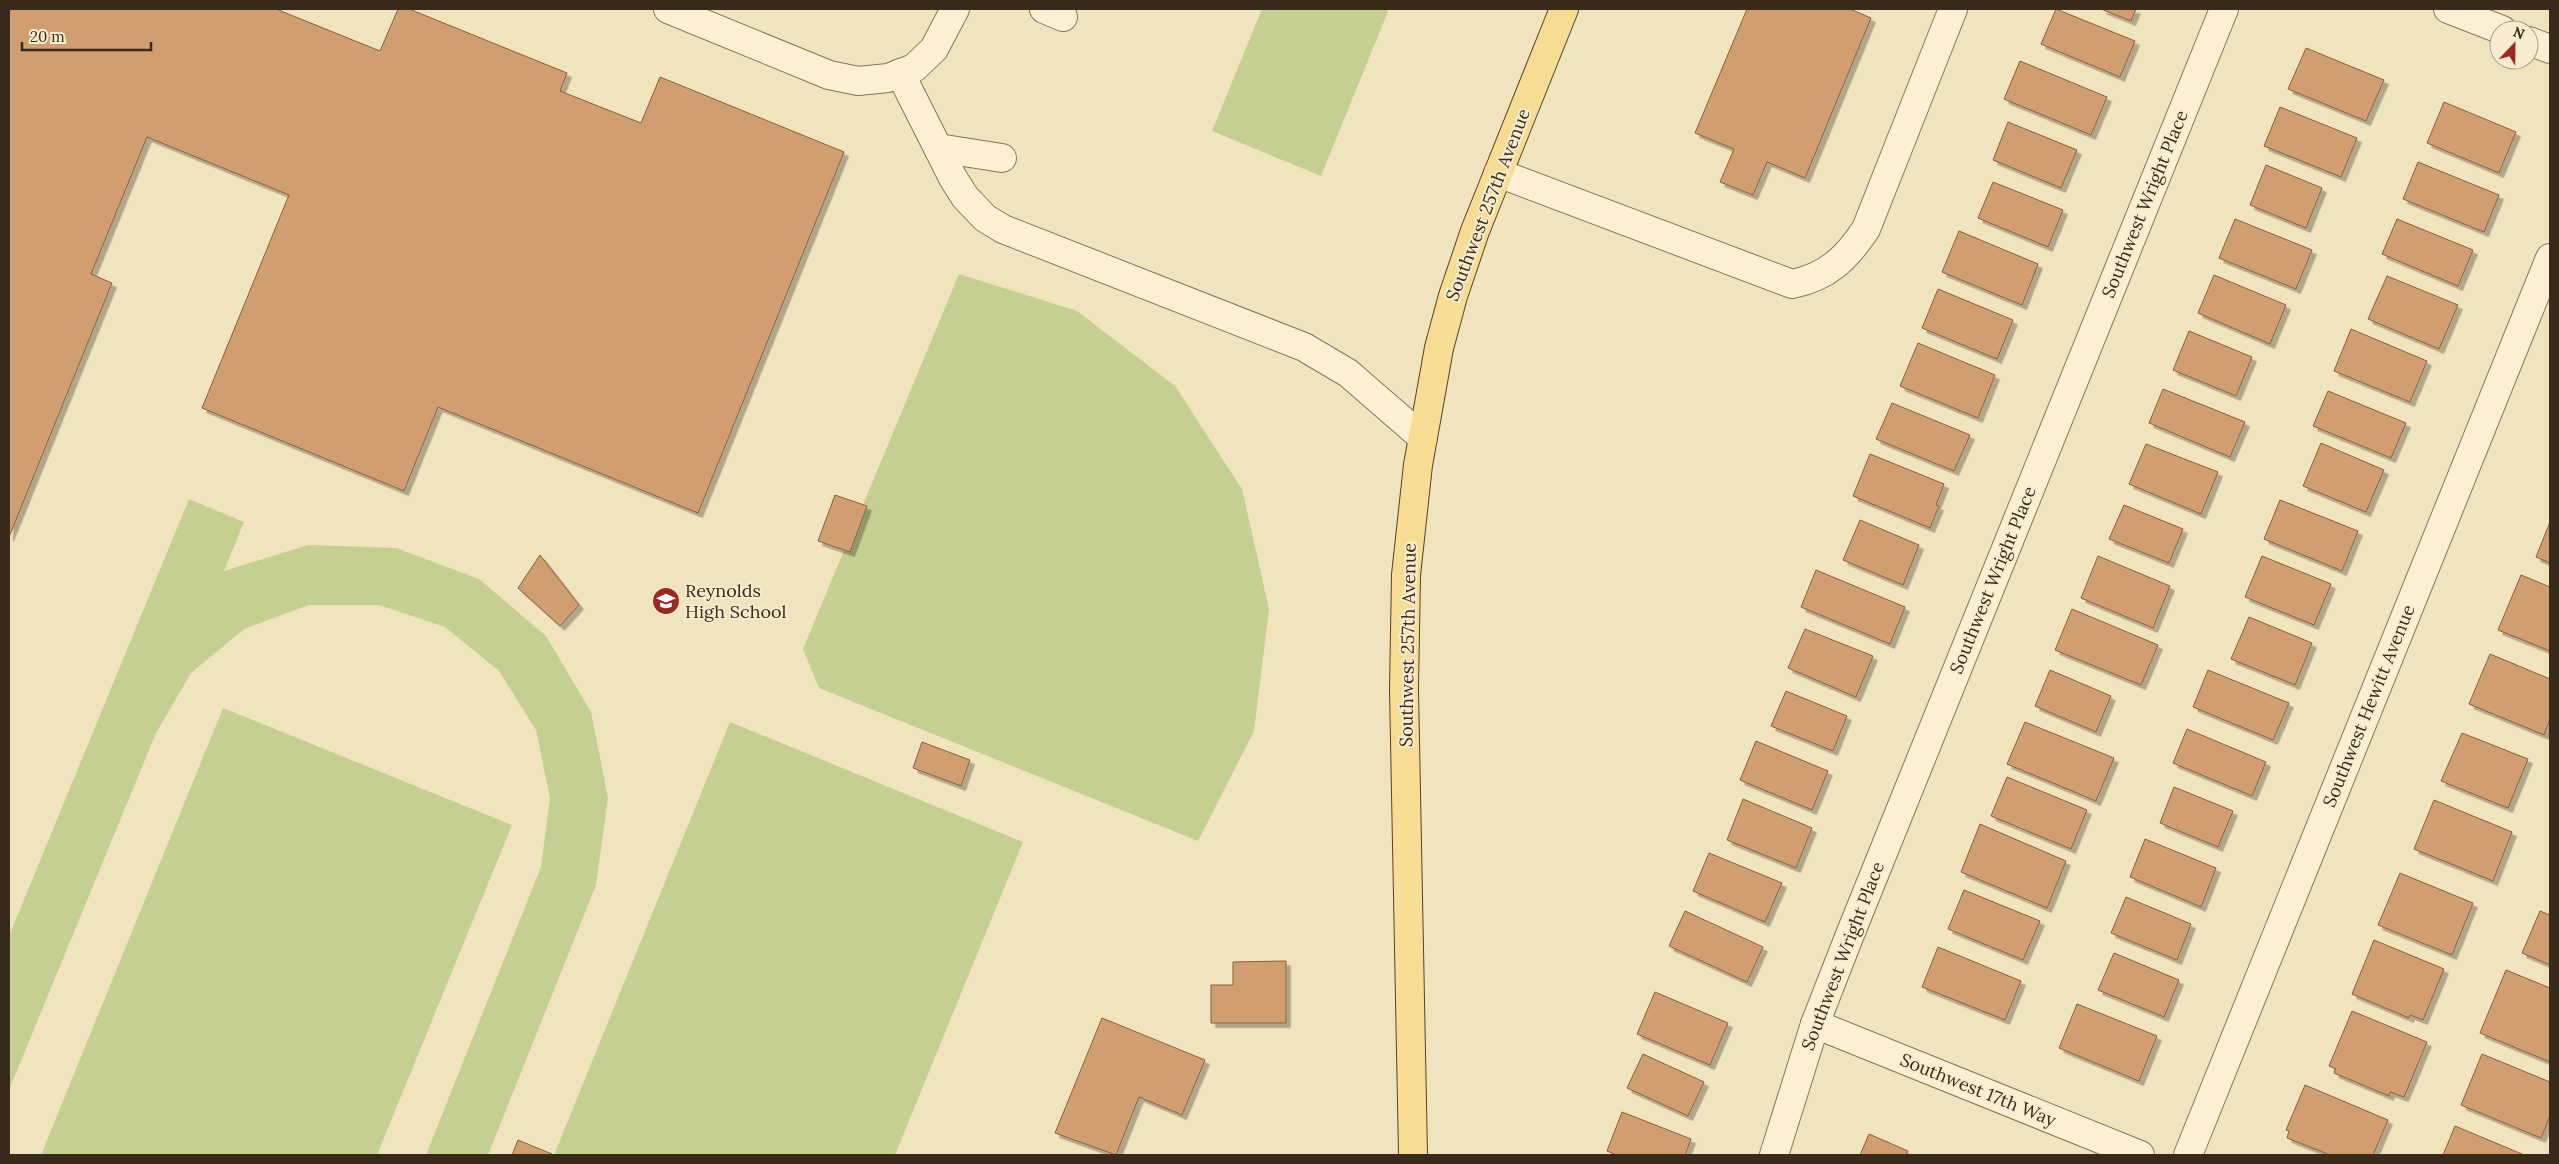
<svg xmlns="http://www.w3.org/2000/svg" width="2559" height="1164" font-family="Lora,serif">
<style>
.green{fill:#c5cf92}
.building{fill:#d19e72;stroke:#8b5e3a;filter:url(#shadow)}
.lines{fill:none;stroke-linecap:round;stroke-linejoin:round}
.minor-casing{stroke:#8a7456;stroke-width:30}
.major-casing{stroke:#57412b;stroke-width:30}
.minor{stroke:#fbf0d2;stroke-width:28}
.major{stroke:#f7dc93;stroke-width:28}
.labels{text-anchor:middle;stroke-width:4;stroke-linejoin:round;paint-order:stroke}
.street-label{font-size:18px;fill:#382b1b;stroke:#f7edce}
.poi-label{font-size:18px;fill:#382b1b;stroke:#f7edce;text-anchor:start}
</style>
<defs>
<filter id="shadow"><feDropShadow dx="4.5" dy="4.5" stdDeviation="0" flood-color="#0004"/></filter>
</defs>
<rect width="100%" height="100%" fill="#f0e4be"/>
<!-- green -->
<g class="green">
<polygon points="1262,9 1389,9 1321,176 1212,131"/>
<polygon points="959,274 1077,311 1175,386 1242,489 1269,609 1254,731 1198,841 819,688 803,649"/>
<polygon points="189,499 244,522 224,571 308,545 396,548 479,579 546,636 591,712 608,798 596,885 488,1155 426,1155 541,867 550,798 536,730 499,671 445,627 379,605 309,605 244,629 191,673 156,733 9,1090 9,936"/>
<polygon points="223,708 512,825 377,1155 41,1155"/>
<polygon points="730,722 1023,842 895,1155 554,1155"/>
</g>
<!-- building -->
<g class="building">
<polygon points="9,9 276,9 380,51 398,9 409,9 567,73 560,91 641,123 660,77 844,152 698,513 438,407 404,491 202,408 289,195 147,137 91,274 112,283 9,537"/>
<polygon points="1747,9 1850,9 1871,18 1805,178 1767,162 1753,195 1720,182 1734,149 1695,133"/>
<polygon points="2056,9 2135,41 2120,77 2041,44"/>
<polygon points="2101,9 2136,9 2131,21"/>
<polygon points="2306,48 2384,80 2366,121 2288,89"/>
<polygon points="2020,61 2107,97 2091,135 2004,99"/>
<polygon points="2444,102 2516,132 2499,173 2427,143"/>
<polygon points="2280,107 2357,138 2341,177 2264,146"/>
<polygon points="2008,122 2077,150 2061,188 1993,160"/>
<polygon points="2418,162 2499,195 2484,232 2403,199"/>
<polygon points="2266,165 2322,188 2306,228 2250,205"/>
<polygon points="1993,182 2063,210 2048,247 1978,218"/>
<polygon points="2235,219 2312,250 2296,289 2219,258"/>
<polygon points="2397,219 2473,250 2458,286 2382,254"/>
<polygon points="1959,231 2038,264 2022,305 1942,272"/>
<polygon points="2214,275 2286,305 2270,344 2198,313"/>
<polygon points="2387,276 2458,305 2439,349 2368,319"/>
<polygon points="1938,289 2013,320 1997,359 1922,328"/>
<polygon points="2351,329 2427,361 2410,402 2334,371"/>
<polygon points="2189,331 2252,357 2236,396 2173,370"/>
<polygon points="1918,343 1995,375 1978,418 1900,386"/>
<polygon points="2163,389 2245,422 2230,457 2149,423"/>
<polygon points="2328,391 2406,423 2391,458 2313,426"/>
<polygon points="1892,403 1970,435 1954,471 1876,439"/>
<polygon points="2321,443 2384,470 2366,512 2303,486"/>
<polygon points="2146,444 2218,472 2201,514 2129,484"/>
<polygon points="1870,454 1944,484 1936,505 1939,506 1930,528 1853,496"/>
<polygon points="835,495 867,506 850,552 818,541"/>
<polygon points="2280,500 2358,531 2342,571 2264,539"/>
<polygon points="2124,505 2183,529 2169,563 2109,539"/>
<polygon points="1860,520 1919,545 1903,585 1843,560"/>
<polygon points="2550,522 2550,563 2536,557"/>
<polygon points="540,555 579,605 560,626 518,588"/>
<polygon points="2098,556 2170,586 2153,628 2081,598"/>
<polygon points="2262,556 2331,584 2314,625 2245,597"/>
<polygon points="1816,570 1905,607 1890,644 1801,607"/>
<polygon points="2521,575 2550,587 2550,651 2498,630"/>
<polygon points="2072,609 2158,645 2141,685 2055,650"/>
<polygon points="2249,617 2312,643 2295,685 2231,659"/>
<polygon points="1805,629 1873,656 1856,697 1788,668"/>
<polygon points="2490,654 2550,679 2550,719 2544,735 2469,704"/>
<polygon points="2050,670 2111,696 2096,732 2035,706"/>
<polygon points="2208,670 2289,703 2273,740 2193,707"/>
<polygon points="1786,691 1847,716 1833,751 1771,726"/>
<polygon points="2025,722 2114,758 2096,801 2007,764"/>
<polygon points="2187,729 2266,762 2252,796 2173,763"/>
<polygon points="2462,733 2528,759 2508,808 2441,781"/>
<polygon points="1756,741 1828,771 1812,810 1740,780"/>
<polygon points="922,742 970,760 961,786 913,768"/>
<polygon points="2007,777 2087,810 2071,849 1991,816"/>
<polygon points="2174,787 2233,811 2218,847 2160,823"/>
<polygon points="1743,799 1812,828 1796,868 1727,840"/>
<polygon points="2434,800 2512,832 2493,881 2414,849"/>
<polygon points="1980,824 2066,861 2047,908 1961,872"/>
<polygon points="2145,839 2216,868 2201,907 2130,877"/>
<polygon points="1709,853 1782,883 1765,922 1693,891"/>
<polygon points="2400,873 2473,903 2452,955 2378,925"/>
<polygon points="1964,890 2040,921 2023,960 1948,929"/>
<polygon points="2126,897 2191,924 2177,960 2111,933"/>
<polygon points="1685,911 1763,947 1747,982 1669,946"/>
<polygon points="2540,911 2550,915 2550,965 2522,953"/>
<polygon points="2374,940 2444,969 2423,1020 2410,1015 2409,1018 2352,994"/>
<polygon points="1938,947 2021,981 2005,1020 1922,987"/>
<polygon points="2114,953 2179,980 2164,1017 2098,990"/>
<polygon points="1286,961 1286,1023 1211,1023 1211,985 1233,985 1233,962"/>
<polygon points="2506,970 2550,988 2550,1062 2480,1033"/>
<polygon points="1655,992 1728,1023 1710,1065 1637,1034"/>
<polygon points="2077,1004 2157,1036 2139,1081 2059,1048"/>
<polygon points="2352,1011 2427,1042 2404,1097 2390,1092 2389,1096 2334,1073 2336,1069 2329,1066"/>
<polygon points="1102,1018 1205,1060 1182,1115 1139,1097 1116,1155 1055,1133"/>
<polygon points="1643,1054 1704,1082 1688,1116 1627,1088"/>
<polygon points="2482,1054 2550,1082 2550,1116 2541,1138 2461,1105"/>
<polygon points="2305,1085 2388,1120 2373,1155 2330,1155 2287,1138 2289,1131 2286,1130"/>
<polygon points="1622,1112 1691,1139 1685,1155 1616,1155 1607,1151"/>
<polygon points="2455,1126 2522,1154 2521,1155 2443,1155"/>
<polygon points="1869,1134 1908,1151 1906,1155 1860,1155"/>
<polygon points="518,1140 552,1154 552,1155 512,1155"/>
</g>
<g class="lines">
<!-- minor casing -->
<g class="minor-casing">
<g id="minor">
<polyline points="668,9 829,75 858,81 888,78 914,68 934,49 955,9"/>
<polyline points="1044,9 1063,17"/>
<polyline points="2448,9 2502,30"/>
<polyline points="2529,41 2550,49"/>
<polyline points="900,73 953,178 965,197 985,218 1003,229 1304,347 1348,373 1423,438"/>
<polyline points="938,148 1002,158"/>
<path d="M 1498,173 L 1792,284 C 1827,277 1846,259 1866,229 L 1953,9"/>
<polyline points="1815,1024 2140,1155"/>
<polyline points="1774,1155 1815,1024 1849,937 2224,9"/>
<polyline points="2188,1155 2550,258"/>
</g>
</g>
<!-- major casing -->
<g class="major-casing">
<polyline id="major" points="1413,1155 1404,689 1406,575 1418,465 1439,348 1453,296 1475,231 1564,9"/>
</g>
<!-- minor -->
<use href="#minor" class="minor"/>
<!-- major -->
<use href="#major" class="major"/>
</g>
<!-- icons -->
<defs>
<g id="school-disc" transform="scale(1.4375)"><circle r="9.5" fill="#9d2722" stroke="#f7edce"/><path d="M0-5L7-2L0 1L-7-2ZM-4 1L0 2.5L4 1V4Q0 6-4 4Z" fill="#fff"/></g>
</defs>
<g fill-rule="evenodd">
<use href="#school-disc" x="666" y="601"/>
</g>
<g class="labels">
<!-- street labels -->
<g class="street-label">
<text transform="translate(2145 204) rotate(-68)" y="6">Southwest Wright Place</text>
<text transform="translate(1488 205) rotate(-69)" y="6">Southwest 257th Avenue</text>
<text transform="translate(1993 580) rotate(-68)" y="6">Southwest Wright Place</text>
<text transform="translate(1408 645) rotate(-89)" y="6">Southwest 257th Avenue</text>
<text transform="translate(2369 706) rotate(-68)" y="6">Southwest Hewitt Avenue</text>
<text transform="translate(1843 956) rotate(-69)" y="6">Southwest Wright Place</text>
<text transform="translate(1978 1090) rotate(22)" y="6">Southwest 17th Way</text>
</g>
<!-- poi labels -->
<g class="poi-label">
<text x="685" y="597">Reynolds<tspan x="685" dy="21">High School</tspan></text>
</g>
</g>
<!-- border -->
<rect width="2559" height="1164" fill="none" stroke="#382b1b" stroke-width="20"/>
<!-- north arrow -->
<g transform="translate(2514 45) rotate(22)"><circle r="24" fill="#f7edce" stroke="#ab9f86"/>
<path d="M0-4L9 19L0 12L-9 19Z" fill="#9d2722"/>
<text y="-8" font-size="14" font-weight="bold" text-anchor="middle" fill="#382b1b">N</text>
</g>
<!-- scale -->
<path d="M22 42v8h129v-8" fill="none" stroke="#382b1b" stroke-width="2.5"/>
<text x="30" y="42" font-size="15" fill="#382b1b" stroke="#f7edce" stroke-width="4" paint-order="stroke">20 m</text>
</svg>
